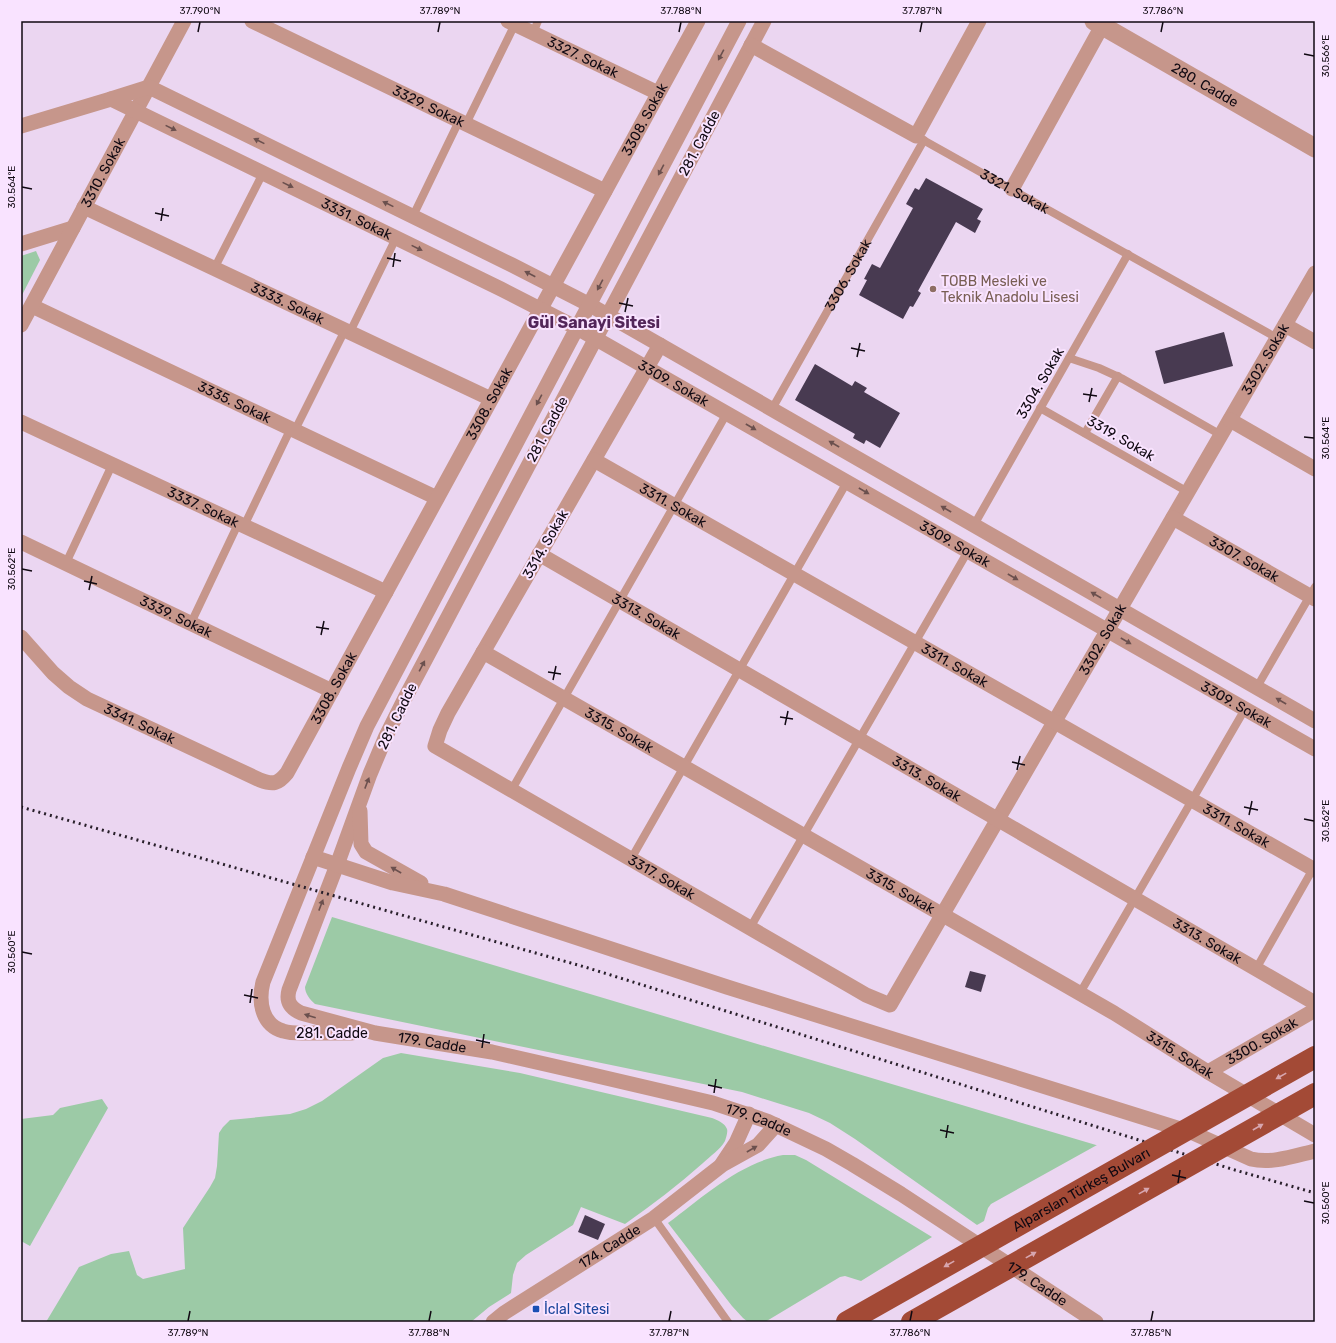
<svg xmlns="http://www.w3.org/2000/svg" width="1336" height="1343" font-family="Rubik,sans-serif">
<style>
.green{fill:#9ccaa6}
.building{fill:#483a51}
.lines{fill:none;stroke-linecap:round;stroke-linejoin:round}
.service{stroke:#c6968b;stroke-width:8}
.minor{stroke:#c6968b;stroke-width:15}
.tertiary{stroke:#c6968b;stroke-width:19}
.rail{stroke:#281f2a;stroke-width:3;stroke-dasharray:2 4;stroke-linecap:butt}
.trunk-bridge{stroke:#a34a36;stroke-width:22}
.oneway{fill:#6b504e}
.oneway2{fill:#d7a6af}
.ticks{fill:none;stroke:#100912;stroke-width:1.5}
.education-dot{fill:#8d6e63;stroke:#f9e3ff;stroke-width:1.5}
.transit-dot{fill:#1a4fb4;stroke:#f9e3ff;stroke-width:1.5}
.labels{text-anchor:middle;stroke-width:4;stroke-linejoin:round;paint-order:stroke}
.street-label{font-size:14px;fill:#100912;stroke:#f9e3ff}
.education-label{font-size:14px;fill:#785e54;stroke:#f9e3ff;text-anchor:start}
.transit-label{font-size:14px;fill:#164399;stroke:#f9e3ff;text-anchor:start}
.quarter-label{font-size:16px;font-weight:bold;fill:#532659;stroke:#f9e3ff}
.neatline{fill:none;stroke:#100912;stroke-width:1.5}
.ticks-label{font-size:10px;text-anchor:middle;fill:#100912}
</style>
<rect width="100%" height="100%" fill="#ebd6f1"/>
<!-- green -->
<g class="green">
<polygon points="36,251 40,260 21,297 21,256"/>
<path d="M 332,917 L 1096,1145 L 1097,1145 L 991,1204 L 988,1208 L 984,1221 L 977,1225 L 855,1139 L 830,1123 L 809,1113 L 742,1092 L 315,1004 C 310,1000 305,993 305,987 Z"/>
<path d="M 401,1053 L 520,1073 L 712,1118 C 717,1120 725,1123 727,1129 C 728,1132 726,1138 725,1141 C 720,1150 710,1156 703,1163 C 678,1185 652,1205 625,1224 L 581,1207 L 573,1225 L 526,1255 L 517,1263 L 513,1275 L 511,1293 L 489,1307 L 471,1322 L 46,1322 L 79,1267 L 111,1254 L 129,1251 L 137,1275 L 143,1279 L 185,1269 L 183,1228 L 210,1187 L 215,1178 L 217,1166 L 219,1133 L 223,1127 L 230,1120 L 290,1114 L 306,1109 L 322,1101 L 383,1058 Z"/>
<polygon points="102,1099 108,1108 30,1246 21,1241 21,1119 53,1115 60,1108"/>
<path d="M 783,1155 L 795,1155 L 806,1160 L 932,1237 L 861,1281 L 845,1276 L 840,1277 L 765,1322 L 748,1322 L 743,1318 L 732,1306 L 668,1223 C 703,1197 739,1163 783,1155 Z"/>
</g>
<!-- building -->
<g class="building">
<polygon points="926,178 983,209 977,219 981,221 975,233 956,222 918,291 921,293 913,307 910,306 903,319 859,295 867,280 864,279 872,264 880,268 913,208 906,204 915,188 919,190"/>
<polygon points="1224,332 1233,366 1164,384 1155,351"/>
<polygon points="815,364 852,386 855,381 867,388 864,392 900,413 880,448 866,440 864,444 853,438 855,434 795,400"/>
<polygon points="970,971 986,975 981,992 965,987"/>
<polygon points="585,1215 605,1224 598,1240 578,1232"/>
</g>
<g class="lines">
<!-- service -->
<g class="service">
<polyline points="533,33 538,21"/>
<polyline points="466,124 515,24"/>
<path id="s1" d="M 916,136 L 1277,338"/>
<polyline points="413,216 459,121"/>
<polyline points="214,269 263,173"/>
<polyline points="350,332 396,238"/>
<polyline points="1069,358 1099,368 1123,379 1221,435"/>
<polyline points="1040,408 1188,492"/>
<path id="s2" d="M 772,409 L 924,140"/>
<polyline points="295,430 345,330"/>
<polyline points="1085,433 1118,376"/>
<polyline points="974,525 1128,254"/>
<polyline points="244,526 291,428"/>
<polyline points="66,563 112,465"/>
<polyline points="191,623 238,524"/>
<polyline points="1257,687 1315,587"/>
<polyline points="511,791 727,413"/>
<polyline points="631,859 847,482"/>
<polyline points="750,928 968,551"/>
<polyline points="1256,969 1314,867"/>
<polyline points="1080,993 1245,709"/>
<polyline points="654,1218 728,1322"/>
</g>
<!-- minor -->
<g class="minor">
<path id="s3" d="M 252,21 L 605,191"/>
<path id="s4" d="M 508,21 L 658,93"/>
<path id="s5" d="M 764,21 L 405,698 L 386,736 L 370,774 L 337,865 L 289,990 C 286,1001 290,1008 301,1013 L 375,1033 L 492,1052 L 593,1075 L 713,1103 L 767,1121 L 826,1149 L 852,1164 L 901,1194 L 1096,1322"/>
<polyline points="751,45 916,136 979,21"/>
<polyline points="21,126 111,99"/>
<polyline points="1012,189 1102,26"/>
<path id="s6" d="M 84,207 L 491,399"/>
<polyline points="21,244 73,228"/>
<path id="s7" d="M 32,306 L 437,498"/>
<path id="s8" d="M 21,325 L 184,21"/>
<polyline points="1285,325 1315,342"/>
<path id="s9" d="M 660,345 L 448,713 L 440,730 L 435,746 L 854,988 L 866,995 L 890,1005 L 1315,273"/>
<polyline points="1230,420 1315,469"/>
<path id="s10" d="M 21,422 L 386,592"/>
<path id="s11" d="M 594,460 L 1315,870"/>
<path id="s12" d="M 1173,518 L 1315,599"/>
<path id="s13" d="M 21,542 L 332,691"/>
<path id="s14" d="M 539,554 L 1315,1003"/>
<path id="s15" d="M 21,637 L 53,673 L 69,687 L 87,699 L 260,780 C 273,785 278,784 287,773 L 698,21"/>
<path id="s16" d="M 483,652 L 1060,982 L 1114,1013 L 1208,1072 L 1315,1135"/>
<path id="s17" d="M 1315,721 L 660,345 L 590,305 L 512,265 L 149,87 L 111,99 L 501,289 L 577,328 L 1315,749"/>
<polyline points="360,811 361,844 366,852 421,883"/>
<path d="M 313,857 L 393,883 L 444,894 L 727,987 L 1193,1133 L 1251,1159 C 1272,1164 1294,1156 1315,1151"/>
<path d="M 352,1033 C 338,1033 325,1033 311,1033 C 302,1033 292,1034 283,1031 C 262,1025 258,1002 263,982 L 349,768 L 367,726 L 739,21"/>
<path id="s18" d="M 1208,1072 L 1315,1010"/>
<polyline points="722,1164 736,1143 749,1114"/>
<path id="s19" d="M 493,1322 L 504,1313 L 654,1218 L 722,1165 L 758,1145 L 776,1125"/>
</g>
<!-- tertiary -->
<path class="tertiary" id="s20" d="M 1094,21 L 1315,148"/>
<!-- rail -->
<polyline class="rail" points="21,807 585,967 1235,1170 1315,1193"/>
<!-- trunk-bridge -->
<g class="trunk-bridge">
<path id="s21" d="M 847,1322 L 1315,1057"/>
<polyline points="912,1322 1315,1094"/>
</g>
</g>
<!-- one-way arrows -->
<defs><path id="oneway-solid" d="M-6-.8H1V-3.2L6.5 0L1 3.2V.8H-6Z"/></defs>
<g class="oneway">
<use href="#oneway-solid" transform="translate(721 55) rotate(118)"/>
<use href="#oneway-solid" transform="translate(171 128) rotate(26)"/>
<use href="#oneway-solid" transform="translate(259 141) rotate(-154)"/>
<use href="#oneway-solid" transform="translate(661 170) rotate(118)"/>
<use href="#oneway-solid" transform="translate(288 185) rotate(26)"/>
<use href="#oneway-solid" transform="translate(388 204) rotate(-154)"/>
<use href="#oneway-solid" transform="translate(417 248) rotate(26)"/>
<use href="#oneway-solid" transform="translate(530 274) rotate(-153)"/>
<use href="#oneway-solid" transform="translate(600 285) rotate(118)"/>
<use href="#oneway-solid" transform="translate(539 400) rotate(118)"/>
<use href="#oneway-solid" transform="translate(751 427) rotate(30)"/>
<use href="#oneway-solid" transform="translate(834 444) rotate(-150)"/>
<use href="#oneway-solid" transform="translate(864 491) rotate(30)"/>
<use href="#oneway-solid" transform="translate(946 509) rotate(-150)"/>
<use href="#oneway-solid" transform="translate(1013 577) rotate(30)"/>
<use href="#oneway-solid" transform="translate(1096 595) rotate(-150)"/>
<use href="#oneway-solid" transform="translate(1126 641) rotate(30)"/>
<use href="#oneway-solid" transform="translate(422 666) rotate(-62)"/>
<use href="#oneway-solid" transform="translate(1281 701) rotate(-150)"/>
<use href="#oneway-solid" transform="translate(367 783) rotate(-69)"/>
<use href="#oneway-solid" transform="translate(396 870) rotate(-150)"/>
<use href="#oneway-solid" transform="translate(321 905) rotate(-69)"/>
<use href="#oneway-solid" transform="translate(310 1016) rotate(-163)"/>
<use href="#oneway-solid" transform="translate(752 1149) rotate(-30)"/>
</g>
<g class="oneway2">
<use href="#oneway-solid" transform="translate(1281 1076) rotate(151)"/>
<use href="#oneway-solid" transform="translate(1258 1127) rotate(-30)"/>
<use href="#oneway-solid" transform="translate(1144 1191) rotate(-29)"/>
<use href="#oneway-solid" transform="translate(1031 1255) rotate(-29)"/>
<use href="#oneway-solid" transform="translate(949 1264) rotate(151)"/>
</g>
<!-- ticks -->
<path class="ticks" d="M 198,32 L 200,22M 438,32 L 440,22M 679,32 L 681,22M 920,32 L 922,22M 1161,32 L 1163,22M 1304,54 L 1314,56M 22,187 L 32,189M 155,213 L 169,216M 161,221 L 163,208M 387,258 L 401,261M 393,267 L 395,253M 619,303 L 633,306M 625,312 L 628,298M 851,348 L 865,351M 857,357 L 860,343M 1083,394 L 1097,396M 1089,402 L 1092,388M 1304,437 L 1314,438M 22,569 L 32,571M 84,581 L 97,584M 89,590 L 92,576M 316,627 L 329,629M 321,635 L 324,621M 548,672 L 561,674M 553,680 L 556,666M 780,717 L 793,719M 785,725 L 788,711M 1012,762 L 1025,765M 1017,770 L 1020,756M 1244,807 L 1258,810M 1249,815 L 1252,801M 1304,819 L 1314,821M 22,952 L 32,954M 244,995 L 258,998M 250,1003 L 252,989M 476,1040 L 490,1043M 482,1048 L 484,1034M 708,1085 L 722,1088M 714,1093 L 716,1079M 940,1130 L 954,1133M 946,1138 L 948,1125M 1172,1175 L 1186,1178M 1178,1183 L 1180,1170M 1304,1201 L 1314,1203M 188,1321 L 190,1311M 429,1321 L 431,1311M 669,1321 L 671,1311M 910,1321 L 912,1311M 1151,1321 L 1153,1311"/>
<!-- markers -->
<circle class="education-dot" cx="933" cy="289" r="4"/>
<rect class="transit-dot" x="532" y="1305" width="8" height="8" rx="2"/>
<g class="labels">
<!-- street labels -->
<g class="street-label">
<text dy="5" stroke="none"><textPath href="#s4" startOffset="83">3327. Sokak</textPath></text>
<text dy="5" stroke="none"><textPath href="#s20" startOffset="128">280. Cadde</textPath></text>
<text dy="5" stroke="none"><textPath href="#s3" startOffset="196">3329. Sokak</textPath></text>
<text dy="5" stroke="none"><textPath href="#s15" startOffset="1058">3308. Sokak</textPath></text>
<text transform="translate(699 143) rotate(-62)" y="5">281. Cadde</text>
<text dy="5" stroke="none"><textPath href="#s8" startOffset="173">3310. Sokak</textPath></text>
<text dy="5" stroke="none"><textPath href="#s1" startOffset="113">3321. Sokak</textPath></text>
<text dy="5" stroke="none"><textPath href="#s17" startOffset="1641">3331. Sokak</textPath></text>
<text dy="5" stroke="none"><textPath href="#s2" startOffset="154">3306. Sokak</textPath></text>
<text dy="5" stroke="none"><textPath href="#s6" startOffset="225">3333. Sokak</textPath></text>
<text dy="5" stroke="none"><textPath href="#s9" startOffset="1731">3302. Sokak</textPath></text>
<text dy="5" stroke="none"><textPath href="#s17" startOffset="1998">3309. Sokak</textPath></text>
<text transform="translate(1040 383) rotate(-60)" y="5">3304. Sokak</text>
<text dy="5" stroke="none"><textPath href="#s7" startOffset="224">3335. Sokak</textPath></text>
<text dy="5" stroke="none"><textPath href="#s15" startOffset="734">3308. Sokak</textPath></text>
<text transform="translate(547 429) rotate(-62)" y="5">281. Cadde</text>
<text transform="translate(1121 438) rotate(30)" y="5">3319. Sokak</text>
<text dy="5" stroke="none"><textPath href="#s11" startOffset="91">3311. Sokak</textPath></text>
<text dy="5" stroke="none"><textPath href="#s10" startOffset="201">3337. Sokak</textPath></text>
<text transform="translate(545 544) rotate(-60)" y="5">3314. Sokak</text>
<text dy="5" stroke="none"><textPath href="#s17" startOffset="2322">3309. Sokak</textPath></text>
<text dy="5" stroke="none"><textPath href="#s12" startOffset="82">3307. Sokak</textPath></text>
<text dy="5" stroke="none"><textPath href="#s13" startOffset="172">3339. Sokak</textPath></text>
<text dy="5" stroke="none"><textPath href="#s14" startOffset="124">3313. Sokak</textPath></text>
<text dy="5" stroke="none"><textPath href="#s9" startOffset="1407">3302. Sokak</textPath></text>
<text dy="5" stroke="none"><textPath href="#s11" startOffset="415">3311. Sokak</textPath></text>
<text dy="5" stroke="none"><textPath href="#s15" startOffset="410">3308. Sokak</textPath></text>
<text dy="5" stroke="none"><textPath href="#s17" startOffset="2646">3309. Sokak</textPath></text>
<text transform="translate(397 716) rotate(-64)" y="5">281. Cadde</text>
<text dy="5" stroke="none"><textPath href="#s15" startOffset="149">3341. Sokak</textPath></text>
<text dy="5" stroke="none"><textPath href="#s16" startOffset="157">3315. Sokak</textPath></text>
<text dy="5" stroke="none"><textPath href="#s14" startOffset="448">3313. Sokak</textPath></text>
<text dy="5" stroke="none"><textPath href="#s11" startOffset="739">3311. Sokak</textPath></text>
<text dy="5" stroke="none"><textPath href="#s9" startOffset="722">3317. Sokak</textPath></text>
<text dy="5" stroke="none"><textPath href="#s16" startOffset="481">3315. Sokak</textPath></text>
<text dy="5" stroke="none"><textPath href="#s14" startOffset="772">3313. Sokak</textPath></text>
<text x="332" y="1038">281. Cadde</text>
<text dy="5" stroke="none"><textPath href="#s18" startOffset="62">3300. Sokak</textPath></text>
<text dy="5" stroke="none"><textPath href="#s5" startOffset="1244">179. Cadde</textPath></text>
<text dy="5" stroke="none"><textPath href="#s16" startOffset="805">3315. Sokak</textPath></text>
<text dy="5" stroke="none"><textPath href="#s5" startOffset="1580">179. Cadde</textPath></text>
<text dy="5" stroke="none"><textPath href="#s21" startOffset="269">Alparslan Türkeş Bulvarı</textPath></text>
<text dy="5" stroke="none"><textPath href="#s19" startOffset="139">174. Cadde</textPath></text>
<text dy="5" stroke="none"><textPath href="#s5" startOffset="1904">179. Cadde</textPath></text>
</g>
<!-- education labels -->
<g class="education-label">
<text x="941" y="286">TOBB Mesleki ve<tspan x="941" dy="16">Teknik Anadolu Lisesi</tspan></text>
</g>
<!-- transit labels -->
<g class="transit-label">
<text x="544" y="1314">İclal Sitesi</text>
</g>
<!-- quarter labels -->
<g class="quarter-label">
<text x="594" y="328">Gül Sanayi Sitesi</text>
</g>
</g>
<!-- border -->
<rect width="1336" height="1343" fill="none" stroke="#f9e3ff" stroke-width="44"/>
<rect x="22" y="22" width="1292" height="1299" class="neatline"/>
<g class="ticks-label">
<text x="200" y="14">37.790°N</text>
<text x="440" y="14">37.789°N</text>
<text x="681" y="14">37.788°N</text>
<text x="922" y="14">37.787°N</text>
<text x="1163" y="14">37.786°N</text>
<text transform="translate(1325 56) rotate(-90)" y="4">30.566°E</text>
<text transform="translate(11 187) rotate(-90)" y="4">30.564°E</text>
<text transform="translate(1325 438) rotate(-90)" y="4">30.564°E</text>
<text transform="translate(11 569) rotate(-90)" y="4">30.562°E</text>
<text transform="translate(1325 821) rotate(-90)" y="4">30.562°E</text>
<text transform="translate(11 952) rotate(-90)" y="4">30.560°E</text>
<text transform="translate(1325 1203) rotate(-90)" y="4">30.560°E</text>
<text x="188" y="1336">37.789°N</text>
<text x="429" y="1336">37.788°N</text>
<text x="669" y="1336">37.787°N</text>
<text x="910" y="1336">37.786°N</text>
<text x="1151" y="1336">37.785°N</text>
</g>
</svg>
